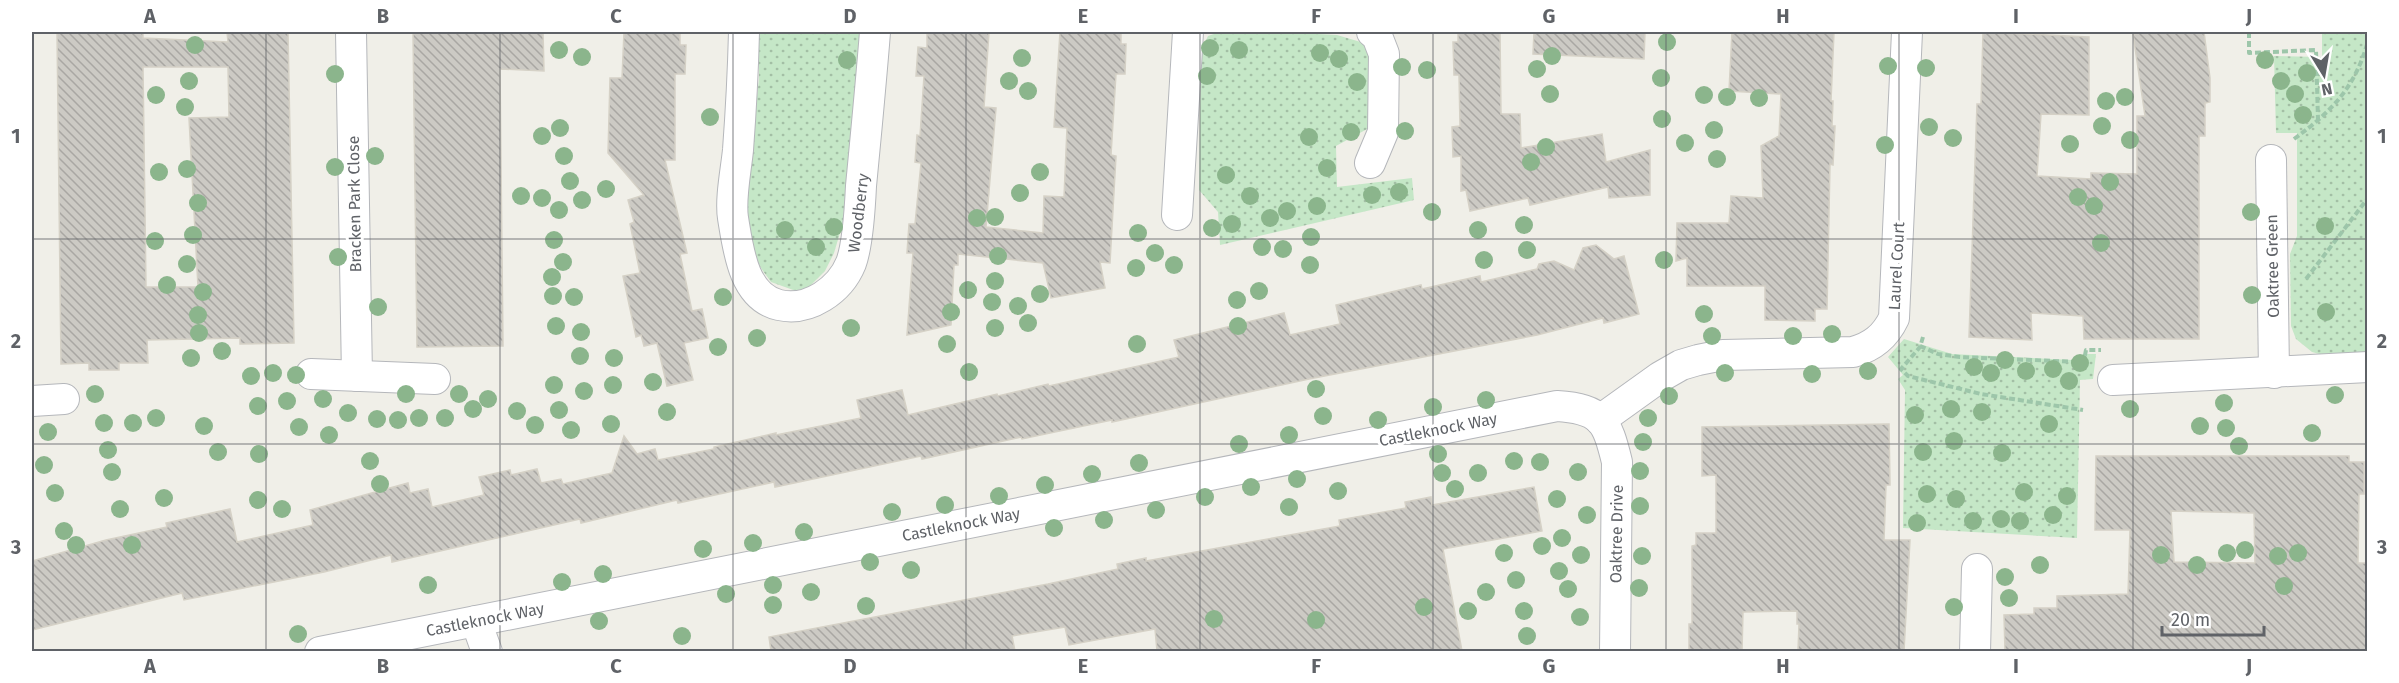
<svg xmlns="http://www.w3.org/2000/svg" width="2399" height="683" font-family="'Fira Sans',sans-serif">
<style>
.grass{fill:url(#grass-dots)}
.building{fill:url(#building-back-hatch);stroke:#d5d1c6;stroke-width:1.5;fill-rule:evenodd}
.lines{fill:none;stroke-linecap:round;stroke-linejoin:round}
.minor-casing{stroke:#b5b7bb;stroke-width:32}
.path{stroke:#9dc6aa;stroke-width:4;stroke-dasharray:6 3;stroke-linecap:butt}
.minor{stroke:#fff;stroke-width:30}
.tree{fill:#8bb58c}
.grid{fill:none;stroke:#5f6267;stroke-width:1.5;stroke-opacity:0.55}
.labels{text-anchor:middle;stroke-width:6;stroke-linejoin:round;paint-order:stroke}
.street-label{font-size:16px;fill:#5f6267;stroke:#fff}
.neatline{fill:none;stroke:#5f6267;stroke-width:2}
.grid-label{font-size:20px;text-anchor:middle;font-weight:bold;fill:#5f6267}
</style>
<defs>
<pattern id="grass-dots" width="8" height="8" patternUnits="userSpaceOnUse" patternTransform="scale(1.5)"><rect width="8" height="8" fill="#c5e7c7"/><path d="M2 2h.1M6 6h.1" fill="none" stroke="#a3bfa5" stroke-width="1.8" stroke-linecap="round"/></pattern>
<pattern id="building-back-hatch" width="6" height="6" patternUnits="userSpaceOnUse" patternTransform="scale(1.5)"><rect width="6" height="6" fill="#cccac4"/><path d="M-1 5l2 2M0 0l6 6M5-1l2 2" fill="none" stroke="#a9a7a3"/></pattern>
</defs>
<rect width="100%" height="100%" fill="#f0efe8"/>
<!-- grass -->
<g class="grass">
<polygon points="759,32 858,32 862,40 845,216 834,253 825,271 808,288 796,291 771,282 761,268 754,254 745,205 759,79"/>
<polygon points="1220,32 1280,32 1337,35 1364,43 1371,57 1369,128 1336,146 1337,187 1412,178 1414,200 1220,245 1218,212 1199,190 1201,50 1208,36"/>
<polygon points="2322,32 2367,32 2367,352 2323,355 2312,352 2296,339 2291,326 2290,254 2297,236 2297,133 2276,133 2274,56 2322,57"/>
<polygon points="1904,339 1952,354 2072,360 2081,360 2083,354 2096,354 2093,379 2080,380 2077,538 1903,528 1905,390 1898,379 1903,375 1888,357"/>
</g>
<!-- building -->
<g class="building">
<path d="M 57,32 L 143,32 L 143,38 L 228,42 L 227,32 L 288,32 L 294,343 L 240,344 L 240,338 L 147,340 L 148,363 L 119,363 L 119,370 L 89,370 L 89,363 L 61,364 ZM 143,67 L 228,67 L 229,117 L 189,118 L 198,287 L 146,287 Z"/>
<polygon points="413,32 543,32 544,71 500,69 503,346 417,347"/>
<polygon points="624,32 680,32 680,45 686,45 685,74 675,74 675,160 665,160 687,253 680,254 692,311 702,309 708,338 684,343 693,380 667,386 657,343 644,346 641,335 636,337 623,276 640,273 630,224 634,222 628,200 644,195 608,153 610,78 622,78"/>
<polygon points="927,32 989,32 984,107 996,108 986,227 1043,233 1044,196 1064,197 1067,128 1054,127 1060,32 1121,32 1121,44 1126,44 1125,74 1116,74 1111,155 1116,156 1110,263 1100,262 1105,288 1051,298 1043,263 958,254 958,265 954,265 951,325 907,335 913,253 907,253 909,224 915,224 921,163 915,162 917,135 920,136 924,76 916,76 918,47 927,48"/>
<polygon points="1458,32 1500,32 1501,114 1520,114 1521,148 1602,134 1606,162 1650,150 1650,195 1609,198 1608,187 1530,205 1528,198 1470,211 1466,190 1461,191 1461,156 1453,157 1452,127 1460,126 1459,75 1454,75 1453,42 1458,42"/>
<polygon points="1534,32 1645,32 1644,59 1533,54"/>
<polygon points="1732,32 1834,32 1831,101 1833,101 1832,126 1835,126 1833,165 1830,164 1827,309 1815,309 1815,321 1765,320 1765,286 1687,286 1687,258 1676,261 1677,223 1729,223 1731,196 1763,198 1761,146 1779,136 1781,94 1729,91"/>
<polygon points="1983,32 2089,37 2089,115 2041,114 2037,176 2091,179 2091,173 2137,174 2137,116 2145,116 2133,34 2151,32 2204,32 2210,78 2210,102 2205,103 2205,136 2199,136 2199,339 2084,339 2083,316 2031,313 2032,340 1969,337 1977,104 1981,104"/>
<polygon points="1596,245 1614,259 1624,256 1639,314 1604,323 1603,318 1537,335 1309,379 1112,422 1112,420 1022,439 1021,437 922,459 921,456 775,487 774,482 678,503 677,500 581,523 580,519 392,562 391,555 324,572 184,600 182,593 32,630 32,561 106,540 167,527 166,523 230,509 237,542 313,525 310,510 408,483 410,493 428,489 432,507 484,495 479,477 510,470 511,475 537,469 541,483 561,479 563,484 612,473 624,436 637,454 655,449 658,460 714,449 714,447 776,433 776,435 861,418 857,400 902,390 908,415 997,394 998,396 1048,384 1049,386 1179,357 1174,340 1284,313 1290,335 1340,324 1336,305 1421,285 1422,289 1480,276 1481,282 1537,269 1539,264 1554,261 1574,270 1583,248"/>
<polygon points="1889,424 1890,485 1886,485 1884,540 1910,540 1904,651 1798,651 1799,624 1797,624 1797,611 1743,612 1742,651 1689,651 1689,624 1692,624 1692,546 1696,545 1696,533 1716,533 1716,475 1702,476 1702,427"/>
<path d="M 2096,456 L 2349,456 L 2349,462 L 2364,462 L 2364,494 L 2359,494 L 2358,563 L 2367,563 L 2367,651 L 2005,651 L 2004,615 L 2034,614 L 2034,608 L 2057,608 L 2057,596 L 2128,594 L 2130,530 L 2095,530 ZM 2171,511 L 2254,513 L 2255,563 L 2174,562 Z"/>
<polygon points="1534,487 1542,531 1443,549 1462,651 1157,651 1155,629 1069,645 1065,627 1012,636 1015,651 771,651 769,637 1048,584 1118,569 1117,564 1146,558 1146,561 1340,526 1339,520 1406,508 1405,502 1431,497 1432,505"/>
</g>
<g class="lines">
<!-- minor casing -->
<g class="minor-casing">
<g id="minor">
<polyline points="351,32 357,376"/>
<path d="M 744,32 C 743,71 741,110 738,150 C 736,170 730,199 733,218 C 738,248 743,297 779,305 C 809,312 840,290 851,263 C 858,244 860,207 861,186 C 866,134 871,83 875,32"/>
<polyline points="2271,160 2274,373"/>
<polyline points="1370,163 1383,132 1384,54 1377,36 1372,32"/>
<polyline points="1177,215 1188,32"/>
<polyline points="311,374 435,379"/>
<polyline points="2113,380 2368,367"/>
<polyline points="32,401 64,399"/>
<path d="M 1600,420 L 1660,377 L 1681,365 L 1698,360 L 1723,355 L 1853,352 C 1872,347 1885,337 1894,318 L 1907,32"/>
<polyline points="476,621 487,652"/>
<path d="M 320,652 L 1557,406 C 1602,409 1607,421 1617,462 L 1615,652"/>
<polyline points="1975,652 1977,569"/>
</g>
</g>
<!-- path -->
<g class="path">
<polyline points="2249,32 2249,53 2316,50 2318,120"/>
<path d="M 2294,139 C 2332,111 2355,88 2368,41"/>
<polyline points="2306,279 2368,198"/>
<polyline points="1923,337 1920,347 1901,369 1908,376 1981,394 2083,410"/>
<polyline points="1920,346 1938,354 1960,357 2080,362 2084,360 2086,350 2101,350"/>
</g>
<!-- minor -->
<use href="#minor" class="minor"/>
</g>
<!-- trees -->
<g class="tree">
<circle cx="1667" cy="42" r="9"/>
<circle cx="195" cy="45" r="9"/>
<circle cx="1210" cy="48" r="9"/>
<circle cx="559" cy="50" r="9"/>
<circle cx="1239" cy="50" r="9"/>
<circle cx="1320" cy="53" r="9"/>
<circle cx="1552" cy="56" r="9"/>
<circle cx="582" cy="57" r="9"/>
<circle cx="1022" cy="58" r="9"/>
<circle cx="1339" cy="59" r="9"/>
<circle cx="847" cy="60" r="9"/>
<circle cx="2265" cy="60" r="9"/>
<circle cx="1888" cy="66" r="9"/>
<circle cx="1402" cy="67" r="9"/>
<circle cx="1926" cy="68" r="9"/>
<circle cx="1537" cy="69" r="9"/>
<circle cx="1427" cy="70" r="9"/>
<circle cx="2307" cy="73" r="9"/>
<circle cx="335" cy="74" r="9"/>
<circle cx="1207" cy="76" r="9"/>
<circle cx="1661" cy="78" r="9"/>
<circle cx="189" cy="81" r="9"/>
<circle cx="1009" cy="81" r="9"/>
<circle cx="2281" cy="81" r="9"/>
<circle cx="1357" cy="82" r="9"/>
<circle cx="1028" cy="91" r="9"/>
<circle cx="1550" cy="94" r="9"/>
<circle cx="2295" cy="94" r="9"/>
<circle cx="156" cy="95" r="9"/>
<circle cx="1704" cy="95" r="9"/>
<circle cx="1727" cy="97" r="9"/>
<circle cx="2125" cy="97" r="9"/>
<circle cx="1759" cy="98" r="9"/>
<circle cx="2106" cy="101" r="9"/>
<circle cx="185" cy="107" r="9"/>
<circle cx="2303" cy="115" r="9"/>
<circle cx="710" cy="117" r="9"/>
<circle cx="1662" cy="119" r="9"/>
<circle cx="2102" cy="126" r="9"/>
<circle cx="1929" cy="127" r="9"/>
<circle cx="560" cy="128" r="9"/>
<circle cx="1714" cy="130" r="9"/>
<circle cx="1405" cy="131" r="9"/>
<circle cx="1351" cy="132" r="9"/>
<circle cx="542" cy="136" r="9"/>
<circle cx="1309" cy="137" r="9"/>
<circle cx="1953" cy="138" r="9"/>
<circle cx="2130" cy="140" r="9"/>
<circle cx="1685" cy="143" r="9"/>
<circle cx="2070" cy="144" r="9"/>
<circle cx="1885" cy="145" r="9"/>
<circle cx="1546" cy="147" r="9"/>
<circle cx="375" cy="156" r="9"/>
<circle cx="564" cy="156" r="9"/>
<circle cx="1717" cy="159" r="9"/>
<circle cx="1531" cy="162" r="9"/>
<circle cx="335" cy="167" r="9"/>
<circle cx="1327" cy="168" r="9"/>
<circle cx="187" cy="169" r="9"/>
<circle cx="159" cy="172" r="9"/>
<circle cx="1040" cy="172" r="9"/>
<circle cx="1226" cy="175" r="9"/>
<circle cx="570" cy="181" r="9"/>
<circle cx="2110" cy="182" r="9"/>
<circle cx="606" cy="189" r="9"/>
<circle cx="1399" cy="192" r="9"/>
<circle cx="1020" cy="193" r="9"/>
<circle cx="1372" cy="195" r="9"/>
<circle cx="521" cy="196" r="9"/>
<circle cx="1250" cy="196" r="9"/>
<circle cx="2078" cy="197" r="9"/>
<circle cx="542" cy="198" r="9"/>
<circle cx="582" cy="200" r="9"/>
<circle cx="198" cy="203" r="9"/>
<circle cx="1317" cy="206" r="9"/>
<circle cx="2094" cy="206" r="9"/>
<circle cx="559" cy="210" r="9"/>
<circle cx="1287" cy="211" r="9"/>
<circle cx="1432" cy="212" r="9"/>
<circle cx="2251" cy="212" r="9"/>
<circle cx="995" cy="217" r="9"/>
<circle cx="977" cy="218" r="9"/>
<circle cx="1270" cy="218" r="9"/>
<circle cx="1232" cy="224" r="9"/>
<circle cx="1524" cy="225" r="9"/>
<circle cx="2325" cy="226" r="9"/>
<circle cx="834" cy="227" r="9"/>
<circle cx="1212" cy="228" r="9"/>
<circle cx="785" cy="230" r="9"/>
<circle cx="1478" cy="230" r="9"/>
<circle cx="1138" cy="233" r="9"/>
<circle cx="193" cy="235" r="9"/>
<circle cx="1311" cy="237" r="9"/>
<circle cx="554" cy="240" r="9"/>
<circle cx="155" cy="241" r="9"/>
<circle cx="2101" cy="243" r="9"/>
<circle cx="816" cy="247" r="9"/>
<circle cx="1262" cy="247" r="9"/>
<circle cx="1283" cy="249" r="9"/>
<circle cx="1527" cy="250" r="9"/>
<circle cx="1155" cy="253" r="9"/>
<circle cx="998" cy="256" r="9"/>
<circle cx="338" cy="257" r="9"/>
<circle cx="1484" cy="260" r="9"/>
<circle cx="1664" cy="260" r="9"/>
<circle cx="563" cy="262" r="9"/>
<circle cx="187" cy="264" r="9"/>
<circle cx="1174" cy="265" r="9"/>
<circle cx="1310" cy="265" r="9"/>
<circle cx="1136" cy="268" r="9"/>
<circle cx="552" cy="277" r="9"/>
<circle cx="995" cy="281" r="9"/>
<circle cx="167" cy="285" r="9"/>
<circle cx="968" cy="290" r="9"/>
<circle cx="1259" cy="291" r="9"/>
<circle cx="203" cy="292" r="9"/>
<circle cx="1040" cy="294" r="9"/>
<circle cx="2252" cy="295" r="9"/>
<circle cx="553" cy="296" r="9"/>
<circle cx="574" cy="297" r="9"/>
<circle cx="723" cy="297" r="9"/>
<circle cx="1237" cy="300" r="9"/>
<circle cx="992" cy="302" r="9"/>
<circle cx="1018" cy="306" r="9"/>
<circle cx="378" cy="307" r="9"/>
<circle cx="951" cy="312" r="9"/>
<circle cx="2326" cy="312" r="9"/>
<circle cx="1704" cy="314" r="9"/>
<circle cx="198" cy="315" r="9"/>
<circle cx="1028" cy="323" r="9"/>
<circle cx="556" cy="326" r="9"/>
<circle cx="1238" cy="326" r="9"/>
<circle cx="851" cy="328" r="9"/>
<circle cx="995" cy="328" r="9"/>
<circle cx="581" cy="332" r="9"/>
<circle cx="199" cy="333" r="9"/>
<circle cx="1832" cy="334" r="9"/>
<circle cx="1712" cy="336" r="9"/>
<circle cx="1793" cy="336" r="9"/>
<circle cx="757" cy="338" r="9"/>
<circle cx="947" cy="344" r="9"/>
<circle cx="1137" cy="344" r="9"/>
<circle cx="718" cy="347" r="9"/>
<circle cx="222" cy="351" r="9"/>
<circle cx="580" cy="356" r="9"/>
<circle cx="191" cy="358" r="9"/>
<circle cx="614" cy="358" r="9"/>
<circle cx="2005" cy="360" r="9"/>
<circle cx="2080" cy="363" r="9"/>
<circle cx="1974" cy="367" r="9"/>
<circle cx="2053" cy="369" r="9"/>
<circle cx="1868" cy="371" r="9"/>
<circle cx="2026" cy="371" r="9"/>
<circle cx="969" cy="372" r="9"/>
<circle cx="273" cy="373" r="9"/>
<circle cx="1725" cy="373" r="9"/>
<circle cx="1991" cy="373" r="9"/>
<circle cx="1812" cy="374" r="9"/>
<circle cx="296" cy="375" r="9"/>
<circle cx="251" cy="376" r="9"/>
<circle cx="2069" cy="381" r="9"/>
<circle cx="653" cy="382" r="9"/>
<circle cx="554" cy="385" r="9"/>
<circle cx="613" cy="385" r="9"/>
<circle cx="1316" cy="389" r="9"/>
<circle cx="584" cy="391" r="9"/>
<circle cx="95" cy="394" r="9"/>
<circle cx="406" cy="394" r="9"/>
<circle cx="459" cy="394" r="9"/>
<circle cx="2335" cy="395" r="9"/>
<circle cx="1669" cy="396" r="9"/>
<circle cx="323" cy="399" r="9"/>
<circle cx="488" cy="399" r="9"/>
<circle cx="1486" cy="400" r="9"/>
<circle cx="287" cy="401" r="9"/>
<circle cx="2224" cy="403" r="9"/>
<circle cx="258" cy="406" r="9"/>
<circle cx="1433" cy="407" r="9"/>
<circle cx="473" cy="409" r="9"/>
<circle cx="1951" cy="409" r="9"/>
<circle cx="2130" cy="409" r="9"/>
<circle cx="559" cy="410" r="9"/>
<circle cx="517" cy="411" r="9"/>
<circle cx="667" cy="412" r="9"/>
<circle cx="1982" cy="412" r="9"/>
<circle cx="348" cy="413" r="9"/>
<circle cx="1915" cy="415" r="9"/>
<circle cx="1323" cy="416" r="9"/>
<circle cx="156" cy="418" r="9"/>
<circle cx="419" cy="418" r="9"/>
<circle cx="445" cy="418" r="9"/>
<circle cx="1648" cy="418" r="9"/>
<circle cx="377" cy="419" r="9"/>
<circle cx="398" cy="420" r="9"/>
<circle cx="1378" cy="420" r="9"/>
<circle cx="104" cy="423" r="9"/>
<circle cx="133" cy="423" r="9"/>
<circle cx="611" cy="424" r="9"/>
<circle cx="2049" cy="424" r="9"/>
<circle cx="535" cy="425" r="9"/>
<circle cx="204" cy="426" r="9"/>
<circle cx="2200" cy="426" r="9"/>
<circle cx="299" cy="427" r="9"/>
<circle cx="2226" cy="428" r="9"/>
<circle cx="571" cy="430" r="9"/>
<circle cx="48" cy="432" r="9"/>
<circle cx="2312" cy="433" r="9"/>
<circle cx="329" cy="435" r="9"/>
<circle cx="1289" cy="435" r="9"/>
<circle cx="1954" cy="441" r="9"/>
<circle cx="1643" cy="442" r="9"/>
<circle cx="1239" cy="444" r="9"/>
<circle cx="2239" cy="446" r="9"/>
<circle cx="108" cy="450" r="9"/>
<circle cx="218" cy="452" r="9"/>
<circle cx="1923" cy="452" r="9"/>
<circle cx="2002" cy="453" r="9"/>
<circle cx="259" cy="454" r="9"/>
<circle cx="1438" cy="454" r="9"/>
<circle cx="370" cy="461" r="9"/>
<circle cx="1514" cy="461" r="9"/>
<circle cx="1540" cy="462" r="9"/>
<circle cx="1139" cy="463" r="9"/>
<circle cx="44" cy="465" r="9"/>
<circle cx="1640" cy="471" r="9"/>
<circle cx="112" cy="472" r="9"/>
<circle cx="1578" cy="472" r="9"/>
<circle cx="1442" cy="473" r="9"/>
<circle cx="1478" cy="473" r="9"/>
<circle cx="1092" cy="474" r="9"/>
<circle cx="1297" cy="479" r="9"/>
<circle cx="380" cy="484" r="9"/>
<circle cx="1045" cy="485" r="9"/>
<circle cx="1251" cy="487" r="9"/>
<circle cx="1455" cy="489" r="9"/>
<circle cx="1338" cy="491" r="9"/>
<circle cx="2024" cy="492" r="9"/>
<circle cx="55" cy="493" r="9"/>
<circle cx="1927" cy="494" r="9"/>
<circle cx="999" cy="496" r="9"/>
<circle cx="2067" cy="496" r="9"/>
<circle cx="1205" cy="497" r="9"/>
<circle cx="164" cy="498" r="9"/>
<circle cx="1557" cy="499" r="9"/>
<circle cx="1956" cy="499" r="9"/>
<circle cx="258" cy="500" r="9"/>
<circle cx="945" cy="505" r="9"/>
<circle cx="1640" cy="506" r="9"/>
<circle cx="1289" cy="507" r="9"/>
<circle cx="120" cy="509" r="9"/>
<circle cx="282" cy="509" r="9"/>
<circle cx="1156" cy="510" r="9"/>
<circle cx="892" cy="512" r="9"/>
<circle cx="1587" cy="515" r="9"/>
<circle cx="2053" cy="515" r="9"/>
<circle cx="2001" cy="519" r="9"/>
<circle cx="1104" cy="520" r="9"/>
<circle cx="1973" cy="521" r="9"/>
<circle cx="2020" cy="521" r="9"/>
<circle cx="1917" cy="523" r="9"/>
<circle cx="1054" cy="528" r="9"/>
<circle cx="64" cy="531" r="9"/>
<circle cx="804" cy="532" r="9"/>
<circle cx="1562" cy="538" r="9"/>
<circle cx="753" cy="543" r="9"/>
<circle cx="76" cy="545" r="9"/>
<circle cx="132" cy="545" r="9"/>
<circle cx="1542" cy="546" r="9"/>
<circle cx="703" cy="549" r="9"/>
<circle cx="2245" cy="550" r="9"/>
<circle cx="1504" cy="553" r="9"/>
<circle cx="2227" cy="553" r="9"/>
<circle cx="2298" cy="553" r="9"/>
<circle cx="1581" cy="555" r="9"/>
<circle cx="2161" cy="555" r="9"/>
<circle cx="1642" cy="556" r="9"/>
<circle cx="2278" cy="556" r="9"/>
<circle cx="870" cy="562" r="9"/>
<circle cx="2040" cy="565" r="9"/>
<circle cx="2197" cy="565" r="9"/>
<circle cx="911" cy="570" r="9"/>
<circle cx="1559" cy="571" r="9"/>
<circle cx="603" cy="574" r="9"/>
<circle cx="2005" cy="577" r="9"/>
<circle cx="1516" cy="580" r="9"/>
<circle cx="562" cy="582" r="9"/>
<circle cx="428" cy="585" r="9"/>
<circle cx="773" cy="585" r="9"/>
<circle cx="2284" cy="586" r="9"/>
<circle cx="1639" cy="588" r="9"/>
<circle cx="1568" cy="589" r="9"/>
<circle cx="811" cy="592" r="9"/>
<circle cx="1486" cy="592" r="9"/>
<circle cx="726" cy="594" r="9"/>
<circle cx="2009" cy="598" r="9"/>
<circle cx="773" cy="605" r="9"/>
<circle cx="866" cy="606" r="9"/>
<circle cx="1424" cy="607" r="9"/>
<circle cx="1954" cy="607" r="9"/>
<circle cx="1468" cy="611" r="9"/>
<circle cx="1524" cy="611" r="9"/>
<circle cx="1580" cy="617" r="9"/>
<circle cx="1214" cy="619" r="9"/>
<circle cx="1316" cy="620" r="9"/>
<circle cx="599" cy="621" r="9"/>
<circle cx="298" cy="634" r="9"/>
<circle cx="682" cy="636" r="9"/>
<circle cx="1527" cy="636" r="9"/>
</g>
<!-- grid -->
<path class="grid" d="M 266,32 L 266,652M 500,32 L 500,652M 733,32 L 733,652M 966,32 L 966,652M 1200,32 L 1200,652M 1433,32 L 1433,652M 1666,32 L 1666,652M 1899,32 L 1899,652M 2133,32 L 2133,652M 32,239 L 2368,239M 32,444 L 2368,444"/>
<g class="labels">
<!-- street labels -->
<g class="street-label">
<text transform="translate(354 204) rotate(-91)" y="6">Bracken Park Close</text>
<text transform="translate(858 213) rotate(-83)" y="6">Woodberry</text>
<text transform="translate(1896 266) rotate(-87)" y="6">Laurel Court</text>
<text transform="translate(2272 266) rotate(-91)" y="6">Oaktree Green</text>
<text transform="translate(1438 429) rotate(-11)" y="6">Castleknock Way</text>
<text transform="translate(961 524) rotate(-11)" y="6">Castleknock Way</text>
<text transform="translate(1616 534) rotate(-89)" y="6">Oaktree Drive</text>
<text transform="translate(485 619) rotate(-11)" y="6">Castleknock Way</text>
</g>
</g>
<!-- border -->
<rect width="2399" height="683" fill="none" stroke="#ffffff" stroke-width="66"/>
<!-- north arrow -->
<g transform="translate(2324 75) rotate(169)" stroke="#ffffff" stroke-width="4.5" paint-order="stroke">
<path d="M0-4.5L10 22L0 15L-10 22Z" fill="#5f6267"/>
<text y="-9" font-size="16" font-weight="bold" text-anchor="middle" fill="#5f6267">N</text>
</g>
<!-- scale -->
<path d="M2162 626v9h102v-9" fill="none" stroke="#5f6267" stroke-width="3"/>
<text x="2171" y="626" font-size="18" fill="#5f6267" stroke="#ffffff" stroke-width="4.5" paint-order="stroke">20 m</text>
<rect x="33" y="33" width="2333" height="617" class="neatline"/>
<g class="grid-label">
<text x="150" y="23">A</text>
<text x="383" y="23">B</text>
<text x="616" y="23">C</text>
<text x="850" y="23">D</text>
<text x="1083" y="23">E</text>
<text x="1316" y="23">F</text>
<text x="1549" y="23">G</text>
<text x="1783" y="23">H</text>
<text x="2016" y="23">I</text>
<text x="2249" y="23">J</text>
<text x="16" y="143">1</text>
<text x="2382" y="143">1</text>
<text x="16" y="348">2</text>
<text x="2382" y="348">2</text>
<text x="16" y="554">3</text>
<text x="2382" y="554">3</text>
<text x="150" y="673">A</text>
<text x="383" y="673">B</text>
<text x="616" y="673">C</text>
<text x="850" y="673">D</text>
<text x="1083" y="673">E</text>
<text x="1316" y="673">F</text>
<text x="1549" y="673">G</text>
<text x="1783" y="673">H</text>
<text x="2016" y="673">I</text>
<text x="2249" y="673">J</text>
</g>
</svg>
